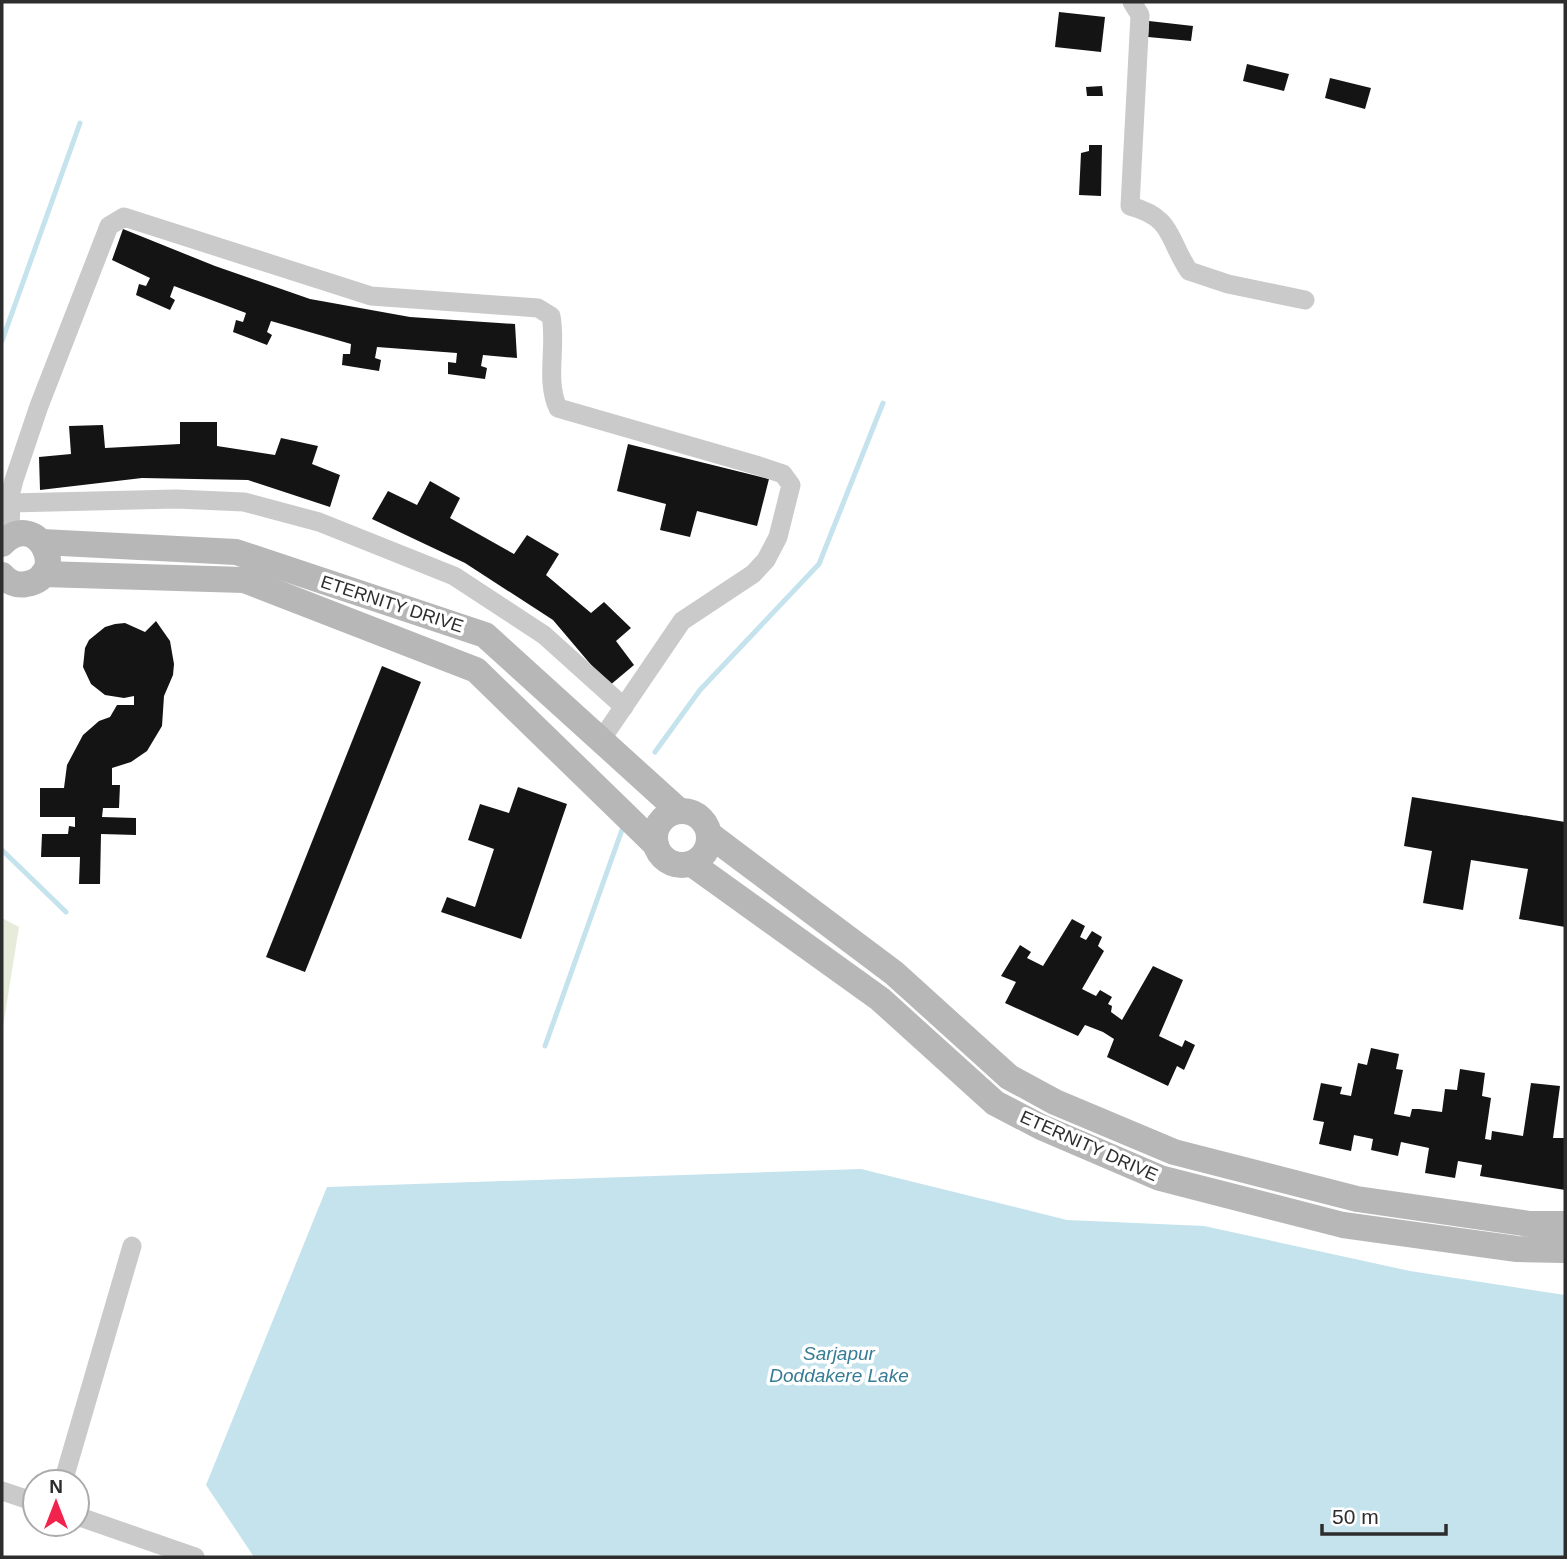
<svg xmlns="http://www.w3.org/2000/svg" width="1567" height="1559" font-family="Helvetica,sans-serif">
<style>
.green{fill:#e6ecd9}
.water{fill:#c4e3ed}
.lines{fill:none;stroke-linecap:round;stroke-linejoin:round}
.stream{stroke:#c4e3ed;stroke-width:5}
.building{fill:#141414}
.street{stroke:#cacaca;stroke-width:19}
.secondary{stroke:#b7b7b7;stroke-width:26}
.labels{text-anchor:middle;stroke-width:7;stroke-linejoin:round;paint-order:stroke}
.street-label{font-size:18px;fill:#2d2d2d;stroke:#fff}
.water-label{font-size:19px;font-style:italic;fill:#367c94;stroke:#fff}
</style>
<rect width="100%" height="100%" fill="#fff"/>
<!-- green -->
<polygon class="green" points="2,918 19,927 2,1033"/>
<!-- water -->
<polygon class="water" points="861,1169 1067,1220 1204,1226 1410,1271 1565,1295 1565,1557 254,1557 206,1485 327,1187"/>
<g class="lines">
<!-- stream -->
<g class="stream">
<polyline points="2,341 80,123"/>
<polyline points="655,752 700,690 819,564 883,403"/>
<polyline points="2,850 66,912"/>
<polyline points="545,1046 623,827"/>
</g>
</g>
<!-- building -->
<g class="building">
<polygon points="1059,12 1105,17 1101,52 1055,47"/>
<polygon points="1149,21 1193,26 1191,41 1148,37"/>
<polygon points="1247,64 1289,74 1284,91 1243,81"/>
<polygon points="1330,78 1371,88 1365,109 1325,98"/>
<polygon points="1102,86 1103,96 1087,96 1086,87"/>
<polygon points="1089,145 1102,145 1101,196 1079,195 1081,153 1089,151"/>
<polygon points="123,229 215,266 310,299 410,317 515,324 517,358 483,355 481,366 487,368 485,379 448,374 448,362 456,363 457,353 377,347 375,358 381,360 379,371 342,365 343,354 350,354 351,344 271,321 267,332 272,335 267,345 233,332 236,320 243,322 246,313 174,286 170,297 175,300 170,310 136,295 139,284 146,286 150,278 112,260"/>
<polygon points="180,422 217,422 217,446 275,455 281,438 318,446 312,464 340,475 330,507 248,480 142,478 40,490 39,457 71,454 69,426 103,425 105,448 180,444"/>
<polygon points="628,444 769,479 757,526 697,511 690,537 660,530 666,504 617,491"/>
<polygon points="430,481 460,498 450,518 514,554 527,535 559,554 546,575 591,613 604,602 631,628 616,641 634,665 609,686 553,620 465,563 372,519 388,491 417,505"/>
<polygon points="156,621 170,641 174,664 173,675 164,696 162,726 147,751 131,762 112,768 112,785 120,785 119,808 103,808 102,817 136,818 136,835 101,834 100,884 79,884 80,857 41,857 42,834 68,834 69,826 75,827 75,817 40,817 40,788 64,788 67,765 83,735 99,721 110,717 117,705 134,705 134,696 124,698 105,695 91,684 83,667 85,648 89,640 105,627 115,624 125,623 145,632"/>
<polygon points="382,666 421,682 305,972 266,957"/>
<polygon points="518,787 567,804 521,939 441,912 447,897 475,907 494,849 468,840 480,804 509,813"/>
<polygon points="1412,797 1565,822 1565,927 1519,919 1528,869 1471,860 1463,910 1423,903 1432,851 1404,846"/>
<polygon points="1072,919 1085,926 1080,937 1086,940 1092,931 1102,937 1098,946 1104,951 1082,989 1096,996 1100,990 1112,997 1108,1004 1112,1006 1111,1012 1122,1020 1153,966 1183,980 1159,1036 1182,1047 1185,1040 1195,1045 1184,1070 1177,1066 1168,1086 1107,1057 1114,1039 1103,1032 1085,1025 1078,1036 1005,1003 1016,982 1001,976 1020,945 1031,952 1027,958 1043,966"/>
<polygon points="1371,1048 1399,1054 1396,1069 1403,1070 1394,1114 1410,1117 1412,1109 1419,1109 1442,1112 1445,1089 1457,1090 1460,1069 1485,1073 1482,1096 1491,1098 1485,1139 1491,1140 1492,1131 1523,1136 1531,1083 1560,1086 1553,1138 1565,1138 1565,1190 1480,1176 1482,1165 1458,1161 1455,1178 1425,1173 1429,1148 1401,1142 1398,1156 1371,1150 1373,1139 1354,1135 1351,1151 1319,1144 1324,1122 1313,1120 1321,1083 1342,1087 1340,1094 1351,1096 1358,1063 1367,1065"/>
</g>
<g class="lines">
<!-- street -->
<g class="street">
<path d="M 1132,2 L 1140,15 L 1130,206 C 1174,218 1167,238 1189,271 L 1228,284 L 1305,300"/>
<polyline points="10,503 176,499 244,502 319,522 454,576 544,635 624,707"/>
<path d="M 10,537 L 11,492 L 14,480 L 39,406 L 109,226 L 124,217 L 371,296 L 538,308 L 551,316 C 557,346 545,380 558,408 L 759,466 L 783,474 L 791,485 L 778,537 L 766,560 L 753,574 L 682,621 L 601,740"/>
<polyline points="63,1482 132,1246"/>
<polyline points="2,1491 35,1502"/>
<polyline points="77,1516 195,1557"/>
</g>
<!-- secondary -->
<g class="secondary">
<polyline points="42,542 236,552 485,635 678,810"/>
<path d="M 2,544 C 36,507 72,576 26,584 C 17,586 8,582 2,575"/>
<polyline points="43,574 244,580 476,670 656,845"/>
<circle cx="682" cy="838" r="27"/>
<polyline points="710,835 894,973 1009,1077 1055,1102 1174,1152 1357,1199 1530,1224 1565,1224"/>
<polyline points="692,864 880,999 995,1103 1041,1127 1160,1178 1343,1225 1517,1249 1565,1250"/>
</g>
</g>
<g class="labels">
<!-- street labels -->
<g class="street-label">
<text transform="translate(392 604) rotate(18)" y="6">ETERNITY DRIVE</text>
<text transform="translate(1089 1146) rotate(24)" y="6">ETERNITY DRIVE</text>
</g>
<!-- water labels -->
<g class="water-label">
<text x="839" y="1360">Sarjapur<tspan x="839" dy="22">Doddakere Lake</tspan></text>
</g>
</g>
<!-- border -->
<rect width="1567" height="1559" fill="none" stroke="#2d2d2d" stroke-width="7"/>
<!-- north arrow -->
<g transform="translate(56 1503)"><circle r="33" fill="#ffffff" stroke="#ababab" stroke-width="2"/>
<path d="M0-5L12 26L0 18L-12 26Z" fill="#f1234c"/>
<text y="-10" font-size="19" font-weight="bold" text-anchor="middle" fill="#2d2d2d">N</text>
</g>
<!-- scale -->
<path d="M1322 1524v10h124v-10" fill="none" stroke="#2d2d2d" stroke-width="3.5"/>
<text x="1332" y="1524" font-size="21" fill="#2d2d2d" stroke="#ffffff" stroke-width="5" paint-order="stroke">50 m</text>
</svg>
